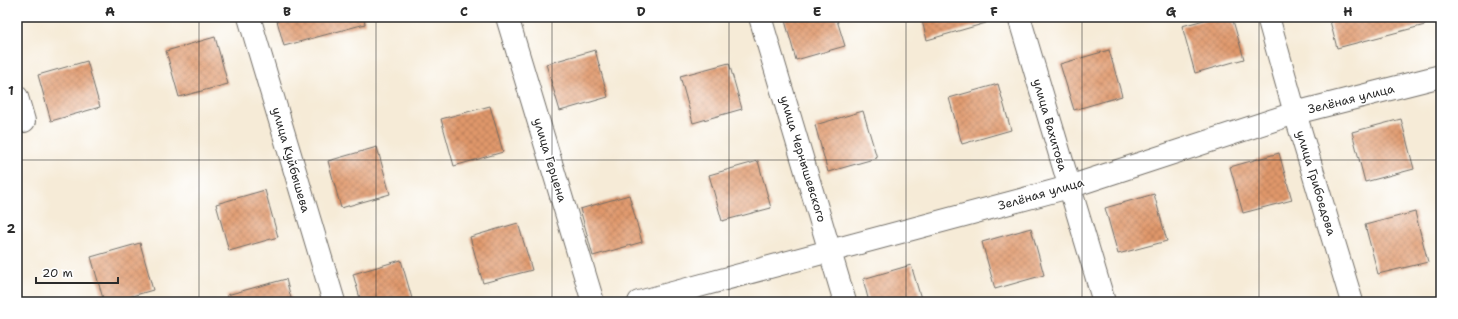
<svg xmlns="http://www.w3.org/2000/svg" width="1458" height="319" font-family="'Shantell Sans',sans-serif">
<style>
.building{fill:url(#building-cross-hatch)}
.lines{fill:none;stroke-linecap:round;stroke-linejoin:round}
.minor-casing{stroke:#726e67;stroke-width:24}
.minor{stroke:#fff;stroke-width:22}
.grid{fill:none;stroke:#2b2b2b;stroke-width:1;stroke-opacity:0.55}
.labels{text-anchor:middle;stroke-width:3;stroke-linejoin:round;paint-order:stroke}
.street-label{font-size:12px;fill:#2b2b2b;stroke:#fff}
.neatline{fill:none;stroke:#2b2b2b;stroke-width:1.5}
.grid-label{font-size:13px;text-anchor:middle;font-weight:bold;fill:#2b2b2b}
</style>
<defs>
<pattern id="building-cross-hatch" width="8" height="8" patternUnits="userSpaceOnUse"><rect width="8" height="8" fill="#e0976b"/><path d="M0 0l8 8M0 8l8-8" fill="none" stroke="#b67b58"/></pattern>
</defs>
<rect width="100%" height="100%" fill="#fff"/>
<filter id="ink" filterUnits="userSpaceOnUse"><feTurbulence type="fractalNoise" baseFrequency=".025" numOctaves="2"/><feDisplacementMap in="SourceGraphic" scale="8" xChannelSelector="R" yChannelSelector="G"/><feConvolveMatrix kernelMatrix="1 2 1 2 8 2 1 2 1" color-interpolation-filters="sRGB"/></filter>
<filter id="wash" filterUnits="userSpaceOnUse"><feTurbulence type="fractalNoise" baseFrequency=".012" numOctaves="4" result="noise"/><feDisplacementMap in="SourceGraphic" scale="16" xChannelSelector="R" yChannelSelector="G"/><feGaussianBlur stdDeviation="0.9" result="paint"/><feColorMatrix in="noise" values="0 0 0 0 0 0 0 0 0 0 0 0 0 0 0 0 0 1.4 0 .05"/><feComposite in="paint" operator="in"/></filter>
<g filter="url(#wash)">
<rect width="100%" height="100%" fill="#f6ebd7"/>
<g id="blocks">
<!-- building -->
<g class="building">
<polygon points="276,17 364,17 365,24 284,46"/>
<polygon points="784,17 836,17 845,46 796,60"/>
<polygon points="921,17 985,17 986,23 927,40"/>
<polygon points="1215,17 1232,17 1244,59 1195,73 1182,26"/>
<polygon points="1329,17 1424,17 1425,25 1337,48"/>
<polygon points="215,37 228,84 179,97 166,51"/>
<polygon points="595,50 608,97 560,111 546,64"/>
<polygon points="1109,50 1122,96 1074,110 1060,64"/>
<polygon points="87,61 100,107 51,121 38,75"/>
<polygon points="729,63 742,109 693,123 680,76"/>
<polygon points="998,84 1011,130 962,144 949,98"/>
<polygon points="490,106 503,152 454,166 441,119"/>
<polygon points="863,111 877,158 828,172 815,125"/>
<polygon points="1401,119 1414,169 1365,182 1352,132"/>
<polygon points="377,147 390,194 341,208 328,161"/>
<polygon points="1279,153 1292,200 1243,213 1230,167"/>
<polygon points="758,161 771,208 722,221 709,175"/>
<polygon points="265,190 278,237 229,251 216,204"/>
<polygon points="1154,194 1167,241 1118,254 1105,208"/>
<polygon points="629,195 642,242 593,256 580,209"/>
<polygon points="1415,212 1428,262 1378,274 1365,225"/>
<polygon points="518,223 532,270 483,283 470,237"/>
<polygon points="1031,228 1044,275 995,289 982,242"/>
<polygon points="140,243 153,290 111,302 104,302 91,257"/>
<polygon points="401,260 413,302 361,302 353,274"/>
<polygon points="911,265 922,302 869,302 863,279"/>
<polygon points="286,279 292,302 228,302 227,295"/>
</g>
</g>
</g>
<g filter="url(#ink)">
<use href="#blocks" fill-opacity="0" stroke="#726e67" stroke-width="1"/>
<g class="lines">
<!-- minor casing -->
<g class="minor-casing">
<g id="minor">
<polyline points="249,17 334,302"/>
<polyline points="507,17 593,302"/>
<polyline points="760,17 845,302"/>
<polyline points="1019,17 1104,302"/>
<polyline points="1268,17 1295,113 1352,302"/>
<polyline points="17,97 24,121"/>
<polyline points="639,302 1069,187 1295,113 1441,76"/>
</g>
</g>
<!-- minor -->
<use href="#minor" class="minor"/>
</g>
</g>
<!-- grid -->
<path class="grid" d="M 199,17 L 199,302M 376,17 L 376,302M 552,17 L 552,302M 729,17 L 729,302M 906,17 L 906,302M 1082,17 L 1082,302M 1259,17 L 1259,302M 17,160 L 1441,160"/>
<g class="labels">
<!-- street labels -->
<g class="street-label">
<text transform="translate(1351 99) rotate(-14)" y="4">Зелёная улица</text>
<text transform="translate(1050 125) rotate(74)" y="4">улица Вахитова</text>
<text transform="translate(803 159) rotate(73)" y="4">улица Чернышевского</text>
<text transform="translate(291 160) rotate(74)" y="4">улица Куйбышева</text>
<text transform="translate(550 160) rotate(73)" y="4">улица Герцена</text>
<text transform="translate(1316 183) rotate(73)" y="4">улица Грибоедова</text>
<text transform="translate(1041 194) rotate(-16)" y="4">Зелёная улица</text>
</g>
</g>
<!-- margin -->
<rect width="1458" height="319" fill="none" stroke="#fff" stroke-width="44"/>
<!-- scale -->
<path d="M36 277v6h82v-6" fill="none" stroke="#2b2b2b" stroke-width="2"/>
<text x="42" y="277" font-size="12" fill="#2b2b2b" stroke="#ffffff" stroke-width="3" paint-order="stroke">20 m</text>
<rect x="22" y="22" width="1414" height="275" class="neatline"/>
<g class="grid-label">
<text x="110" y="16">A</text>
<text x="287" y="16">B</text>
<text x="464" y="16">C</text>
<text x="641" y="16">D</text>
<text x="817" y="16">E</text>
<text x="994" y="16">F</text>
<text x="1171" y="16">G</text>
<text x="1348" y="16">H</text>
<text x="11" y="95">1</text>
<text x="11" y="233">2</text>
</g>
</svg>
